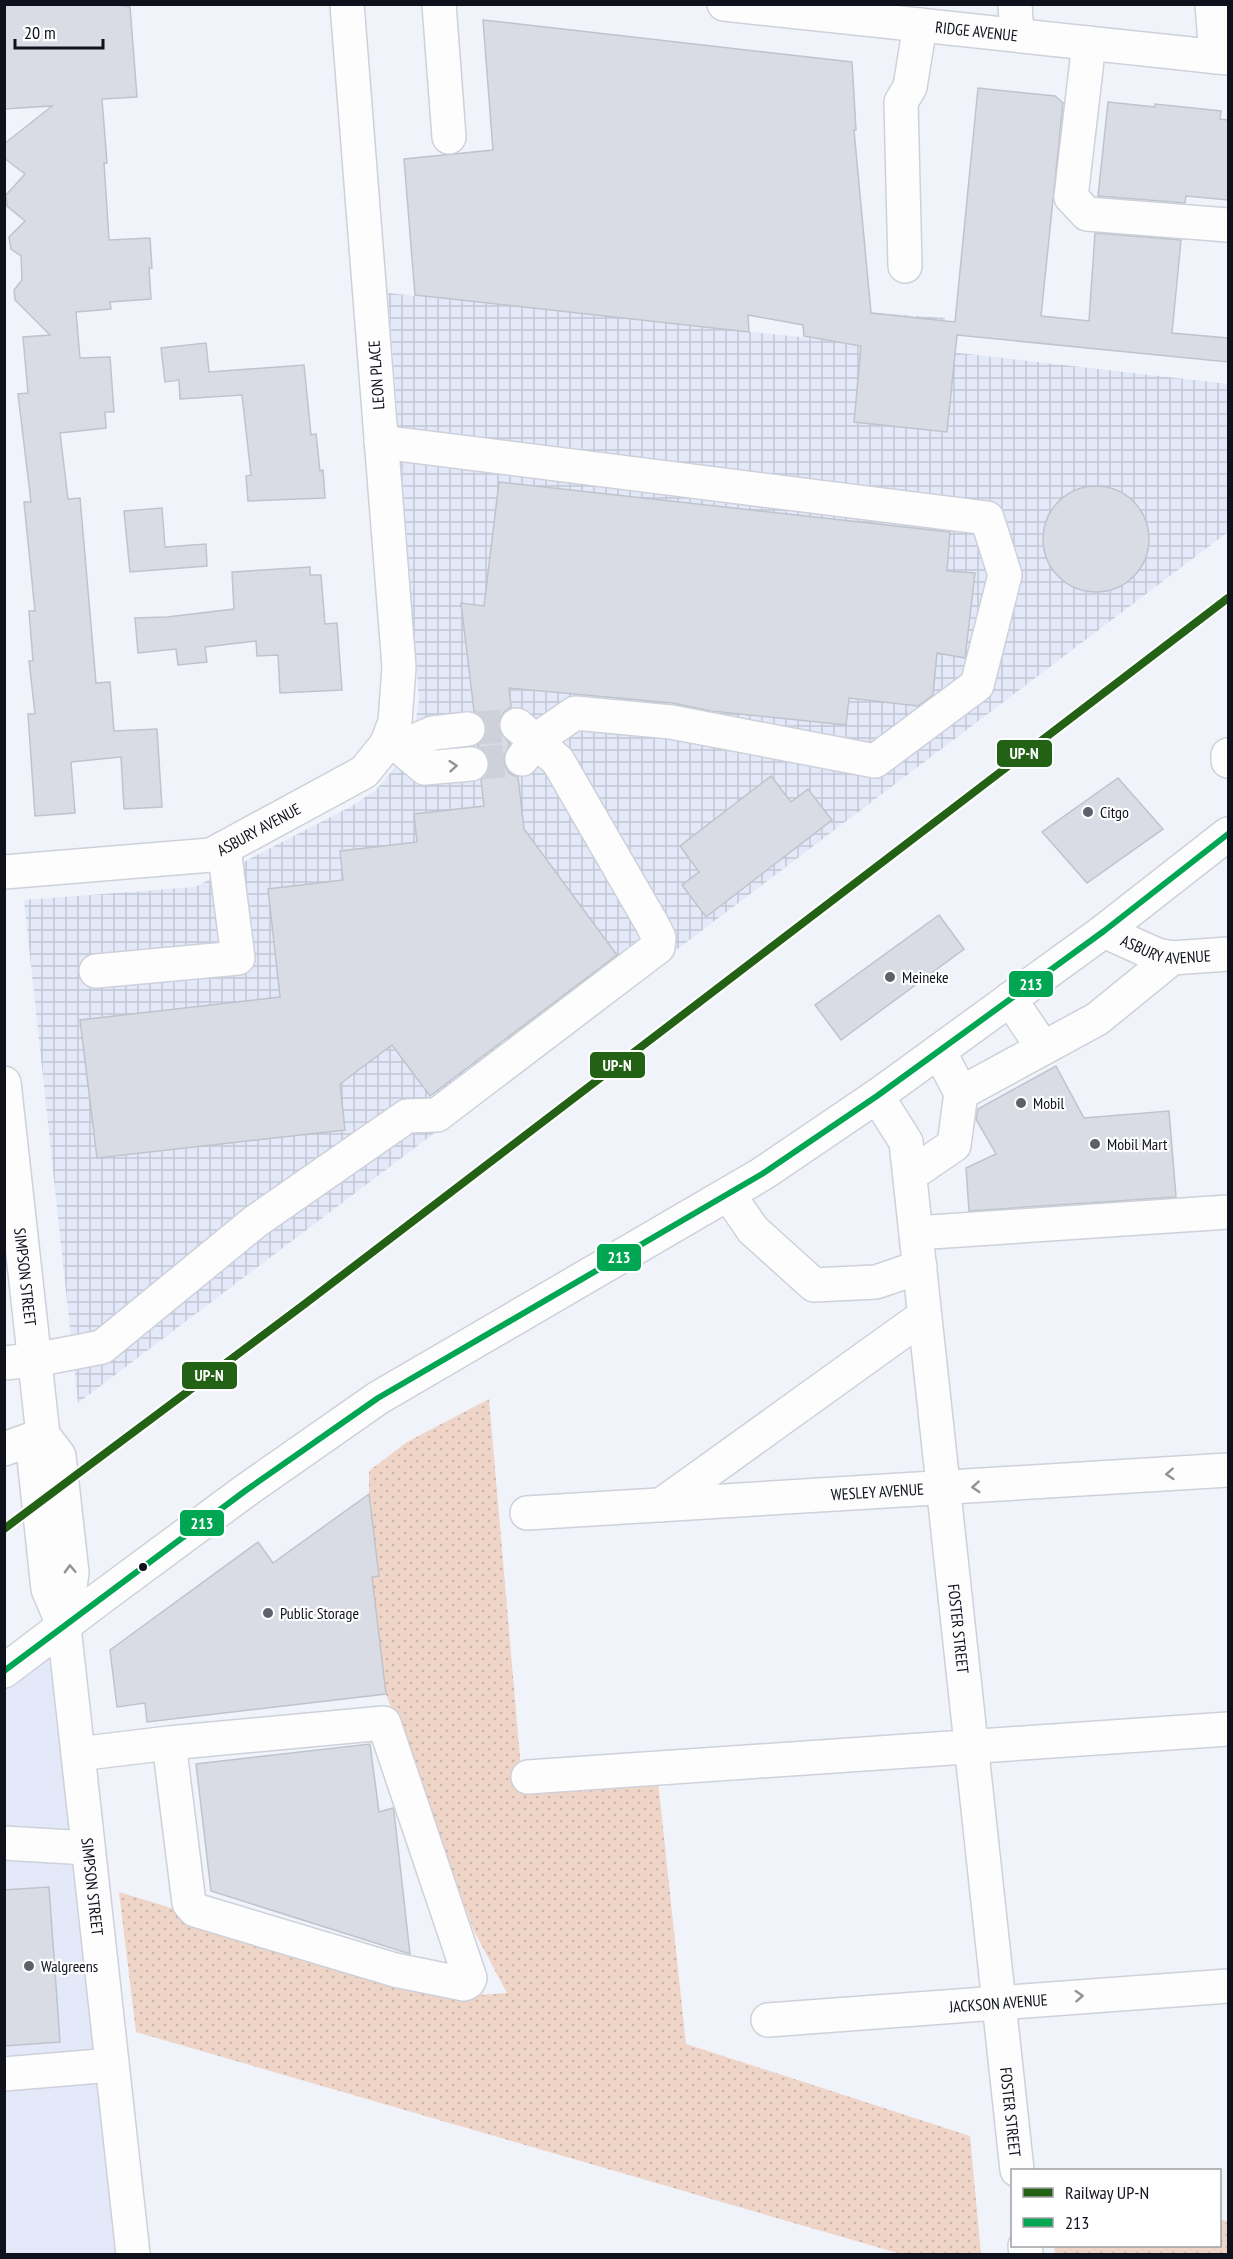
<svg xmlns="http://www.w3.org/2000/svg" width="1233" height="2259" font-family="'PT Sans Narrow',sans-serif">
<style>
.built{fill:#e3e9f8}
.industrial{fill:url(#industrial-grid)}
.park{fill:url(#park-dots)}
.building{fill:#d9dce4;stroke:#bfc3cb;stroke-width:1.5}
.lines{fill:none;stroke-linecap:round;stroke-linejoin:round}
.minor-tunnel{stroke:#ced1d9;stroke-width:33;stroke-dasharray:33 16;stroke-linecap:butt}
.minor-casing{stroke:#ced1da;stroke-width:36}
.major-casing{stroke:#ced1da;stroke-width:36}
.minor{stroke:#fdfdfe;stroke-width:33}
.major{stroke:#fdfdfe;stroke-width:33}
.bus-1-casing{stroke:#fff;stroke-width:10}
.bus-1{stroke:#00a651;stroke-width:6}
.rail-1-casing{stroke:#fff;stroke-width:12}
.rail-1{stroke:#236214;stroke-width:8}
.oneway{stroke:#929398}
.poi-dot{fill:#5e616a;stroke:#fff;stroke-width:2}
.bus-dot{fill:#0f121c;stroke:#fff;stroke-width:2}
.labels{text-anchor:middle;stroke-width:4.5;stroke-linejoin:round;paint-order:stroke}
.street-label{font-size:16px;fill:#0f121c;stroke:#fff}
.poi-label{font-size:16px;fill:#0f121c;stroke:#fff;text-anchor:start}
.line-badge{stroke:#fff;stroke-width:2}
.badge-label{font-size:16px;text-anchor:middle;font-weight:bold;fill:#fff}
</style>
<defs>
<pattern id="industrial-grid" width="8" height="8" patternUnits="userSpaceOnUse" patternTransform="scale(1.5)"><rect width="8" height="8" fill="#e3e9f8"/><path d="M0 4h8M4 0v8" fill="none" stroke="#c2c7d4"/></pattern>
<pattern id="park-dots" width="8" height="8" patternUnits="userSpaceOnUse" patternTransform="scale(1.5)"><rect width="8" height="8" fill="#efd4c8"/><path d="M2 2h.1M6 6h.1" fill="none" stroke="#ccb5ab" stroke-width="1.8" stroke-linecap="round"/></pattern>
</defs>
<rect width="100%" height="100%" fill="#f0f3fa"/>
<!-- built -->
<polygon class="built" points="64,1627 133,2254 5,2254 5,1672"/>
<!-- industrial -->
<polygon class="industrial" points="388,293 864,344 869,312 945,318 942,351 1228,384 1228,532 78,1403 24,900 195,887 352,806 376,790 392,771 404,751 415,724 419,701"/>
<!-- park -->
<g class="park">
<polygon points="489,1399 521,1769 658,1781 686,2044 970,2136 981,2254 901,2254 136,2032 119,1892 430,1988 467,1996 507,1993 474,1931 386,1694 372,1577 379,1576 369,1494 369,1471 407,1442"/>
<polygon points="1220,2219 1228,2222 1228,2254 1055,2254 1054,2246 1220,2246"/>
</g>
<!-- building -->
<g class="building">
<polygon points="4,4 114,4 130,7 137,97 102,99 107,163 104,163 109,240 150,238 152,268 149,268 151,299 110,302 111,309 76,312 80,358 110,357 114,412 105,412 106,428 60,433 68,499 80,498 96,683 110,682 114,731 157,729 162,807 124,809 121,757 71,762 75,813 35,816 28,714 35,714 29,661 33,661 29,611 35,611 24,502 31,502 18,394 28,393 23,337 50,335 15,300 14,290 22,280 21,256 11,249 9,237 25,221 7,206 6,195 25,174 4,158 4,144 52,106 4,109"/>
<polygon points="483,20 852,62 856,130 854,130 871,313 955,322 978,88 1055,96 1063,103 1041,316 1089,321 1095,233 1181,240 1172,333 1228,338 1228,362 957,335 947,432 854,422 861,346 804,336 803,325 748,315 749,332 415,295 404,159 493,150"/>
<polygon points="1108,102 1155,107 1155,104 1221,111 1220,119 1228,120 1228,200 1186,196 1185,203 1098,196"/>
<polygon points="206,343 209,372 304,365 311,435 316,434 320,471 323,470 325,498 248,501 246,476 251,475 242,395 180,399 179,380 165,382 161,348"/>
<polygon points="499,482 950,532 947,571 975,573 965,658 937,653 933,695 918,706 849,698 846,725 711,711 673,703 509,688 511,707 503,713 499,721 499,730 510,744 504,756 505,766 510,774 518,777 524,829 617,955 430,1096 392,1045 340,1084 345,1130 97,1158 80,1020 280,997 268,889 343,880 340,851 417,842 414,814 484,806 481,780 488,772 490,762 486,753 477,745 485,737 487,727 483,717 474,711 461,603 484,606"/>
<circle cx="1096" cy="539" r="53"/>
<polygon points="162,508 165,547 206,544 207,566 130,572 124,511"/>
<polygon points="310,567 310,575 321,575 325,624 337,623 342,690 280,693 278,655 257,656 256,641 205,647 207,662 178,665 176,649 138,653 135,618 167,617 234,609 232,572"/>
<polygon points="771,776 791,802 808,789 832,820 706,917 682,885 699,872 680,846"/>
<polygon points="1118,778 1163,829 1087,883 1042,832"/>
<polygon points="939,915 964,949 841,1040 815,1005"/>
<polygon points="1056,1066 1084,1118 1169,1111 1176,1197 969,1211 966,1168 996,1154 976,1119 978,1109"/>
<polygon points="369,1494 379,1576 372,1577 386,1694 147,1722 145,1703 117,1707 110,1650 258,1542 273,1563"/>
<polygon points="370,1744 379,1812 393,1808 394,1812 410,1954 211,1891 196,1764"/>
<polygon points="49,1887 60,2042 4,2046 4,1890"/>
</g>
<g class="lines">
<!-- minor-tunnel -->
<g class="minor-tunnel">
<polyline points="468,729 517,725"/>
<polyline points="471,764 522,759"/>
</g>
<!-- minor casing -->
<g class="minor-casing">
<g id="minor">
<polyline points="439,4 449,137"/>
<path id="s1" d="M 724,4 L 1228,58"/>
<polyline points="1015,4 1017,35"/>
<polyline points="1212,4 1216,57"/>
<polyline points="1089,43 1071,197 1087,214 1228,225"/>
<polyline points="905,266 901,102 910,87 920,25"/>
<polyline points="381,442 987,518 1005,575 977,685 875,761 671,722 575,713 536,740 522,759"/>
<polyline points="386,745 400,747 425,768 471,764"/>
<polyline points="400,747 433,733 468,729"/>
<polyline points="1228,755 1228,761"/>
<path id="s2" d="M 4,872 L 211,855 L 364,772 L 386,745 L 395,722 L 399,667 L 347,4"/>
<polyline points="96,971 238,958 224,848"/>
<polyline points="1010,999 1043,1048"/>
<polyline points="939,1051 961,1093"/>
<path id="s3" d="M 4,1083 L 43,1435 L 34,1458 L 48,1589 L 62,1622"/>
<path id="s4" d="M 877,1096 L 906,1142 L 1017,2170"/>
<polyline points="910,1175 954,1145 961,1093 1097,1019 1172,958"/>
<polyline points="728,1194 753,1230 814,1285 876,1282 920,1267"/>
<polyline points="916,1233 1228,1212"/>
<polyline points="4,1363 35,1360 102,1347 256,1221 407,1116 437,1115 658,947 659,938 652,924 558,761 517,725"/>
<path id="s5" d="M 43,1435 L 59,1456 L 72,1573 L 64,1627 L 133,2254"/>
<polyline points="4,1449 43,1435"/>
<polyline points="661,1505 924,1316"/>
<path id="s6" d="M 527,1513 L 1228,1470"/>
<polyline points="78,1754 169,1743 384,1723 470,1978 468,1982 464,1984 395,1970 195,1910 189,1903 169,1743"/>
<polyline points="528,1777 1228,1729"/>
<polyline points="4,1843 88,1848"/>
<path id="s7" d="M 768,2020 L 1228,1986"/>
<polyline points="4,2074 112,2065"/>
<polyline points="1025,2246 1026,2254"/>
</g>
</g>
<!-- major casing -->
<g class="major-casing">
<g id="major">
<path id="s8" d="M 1104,931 L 1157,955 L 1172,958 L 1228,954"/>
<polyline points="4,1671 99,1599 245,1491 378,1398 762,1174 877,1096 1104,931 1228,834"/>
</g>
</g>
<!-- minor -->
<use href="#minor" class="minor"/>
<!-- major -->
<use href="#major" class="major"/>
<!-- bus-1 casing -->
<g class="bus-1-casing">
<polyline id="bus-1" points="4,1671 245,1491 378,1398 762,1174 877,1096 1104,931 1228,834"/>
</g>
<!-- bus-1 -->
<use href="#bus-1" class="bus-1"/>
<!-- rail-1 casing -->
<g class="rail-1-casing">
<polyline id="rail-1" points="4,1529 306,1303 1228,598"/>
</g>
<!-- rail-1 -->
<use href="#rail-1" class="rail-1"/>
</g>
<!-- one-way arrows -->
<defs><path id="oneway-chevron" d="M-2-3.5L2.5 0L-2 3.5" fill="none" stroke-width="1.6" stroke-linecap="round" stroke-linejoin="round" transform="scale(1.5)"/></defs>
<g class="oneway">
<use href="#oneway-chevron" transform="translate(453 766) rotate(-5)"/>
<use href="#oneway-chevron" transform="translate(1170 1474) rotate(176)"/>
<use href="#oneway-chevron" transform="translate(976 1487) rotate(176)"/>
<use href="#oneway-chevron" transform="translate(70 1569) rotate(-92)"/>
<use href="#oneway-chevron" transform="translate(1079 1996) rotate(-4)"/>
</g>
<!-- markers -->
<g class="poi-dot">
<circle cx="1088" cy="812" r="6"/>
<circle cx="890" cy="977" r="6"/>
<circle cx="1021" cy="1103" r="6"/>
<circle cx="1095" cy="1144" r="6"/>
<circle cx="268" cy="1613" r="6"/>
<circle cx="29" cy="1966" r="6"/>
</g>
<circle class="bus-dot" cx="143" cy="1567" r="5"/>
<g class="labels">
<!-- street labels -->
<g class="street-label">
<text dy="6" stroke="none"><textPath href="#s1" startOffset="254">RIDGE AVENUE</textPath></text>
<text transform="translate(376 375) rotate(-94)" y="6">LEON PLACE</text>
<text dy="6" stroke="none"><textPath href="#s2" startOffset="262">ASBURY AVENUE</textPath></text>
<text dy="6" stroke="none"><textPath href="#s8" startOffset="66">ASBURY AVENUE</textPath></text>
<text dy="6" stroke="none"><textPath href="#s3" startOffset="195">SIMPSON STREET</textPath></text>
<text dy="6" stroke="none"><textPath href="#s6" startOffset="351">WESLEY AVENUE</textPath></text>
<text dy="6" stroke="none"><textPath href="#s4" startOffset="544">FOSTER STREET</textPath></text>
<text dy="6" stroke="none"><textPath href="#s5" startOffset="460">SIMPSON STREET</textPath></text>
<text dy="6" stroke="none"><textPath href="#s7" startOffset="231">JACKSON AVENUE</textPath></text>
<text dy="6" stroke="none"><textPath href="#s4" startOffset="1030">FOSTER STREET</textPath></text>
</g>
<!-- poi labels -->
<g class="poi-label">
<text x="1100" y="818">Citgo</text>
<text x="902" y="983">Meineke</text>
<text x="1033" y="1109">Mobil</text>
<text x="1107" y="1150">Mobil Mart</text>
<text x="280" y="1619">Public Storage</text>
<text x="41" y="1972">Walgreens</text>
</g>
</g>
<g class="line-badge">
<rect x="996" y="739" width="57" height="29" rx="6" fill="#236214"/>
<rect x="1008" y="970" width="46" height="28" rx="6" fill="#00a651"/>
<rect x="589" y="1051" width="57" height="28" rx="6" fill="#236214"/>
<rect x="596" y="1243" width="46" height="29" rx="6" fill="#00a651"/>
<rect x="181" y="1361" width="57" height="29" rx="6" fill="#236214"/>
<rect x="179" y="1509" width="46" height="28" rx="6" fill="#00a651"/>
</g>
<g class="badge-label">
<text x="1024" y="759">UP-N</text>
<text x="1031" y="990">213</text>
<text x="617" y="1071">UP-N</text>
<text x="619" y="1263">213</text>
<text x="209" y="1381">UP-N</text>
<text x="202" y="1529">213</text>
</g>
<!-- border -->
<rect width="1233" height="2259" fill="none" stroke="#0f121c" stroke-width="12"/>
<!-- legend -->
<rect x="1011" y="2169" width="210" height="78" fill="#ffffff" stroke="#9fa0a4" stroke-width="1.5"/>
<rect x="1023" y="2188" width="30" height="9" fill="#236214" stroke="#9fa0a4" stroke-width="1.5"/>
<text x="1065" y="2199" font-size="18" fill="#0f121c">Railway UP-N</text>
<rect x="1023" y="2218" width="30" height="9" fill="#00a651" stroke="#9fa0a4" stroke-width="1.5"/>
<text x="1065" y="2229" font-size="18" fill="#0f121c">213</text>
<!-- scale -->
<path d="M15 39v9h88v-9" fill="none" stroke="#0f121c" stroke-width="3"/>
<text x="24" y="39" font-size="18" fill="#0f121c" stroke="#ffffff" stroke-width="4.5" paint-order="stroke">20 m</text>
</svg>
